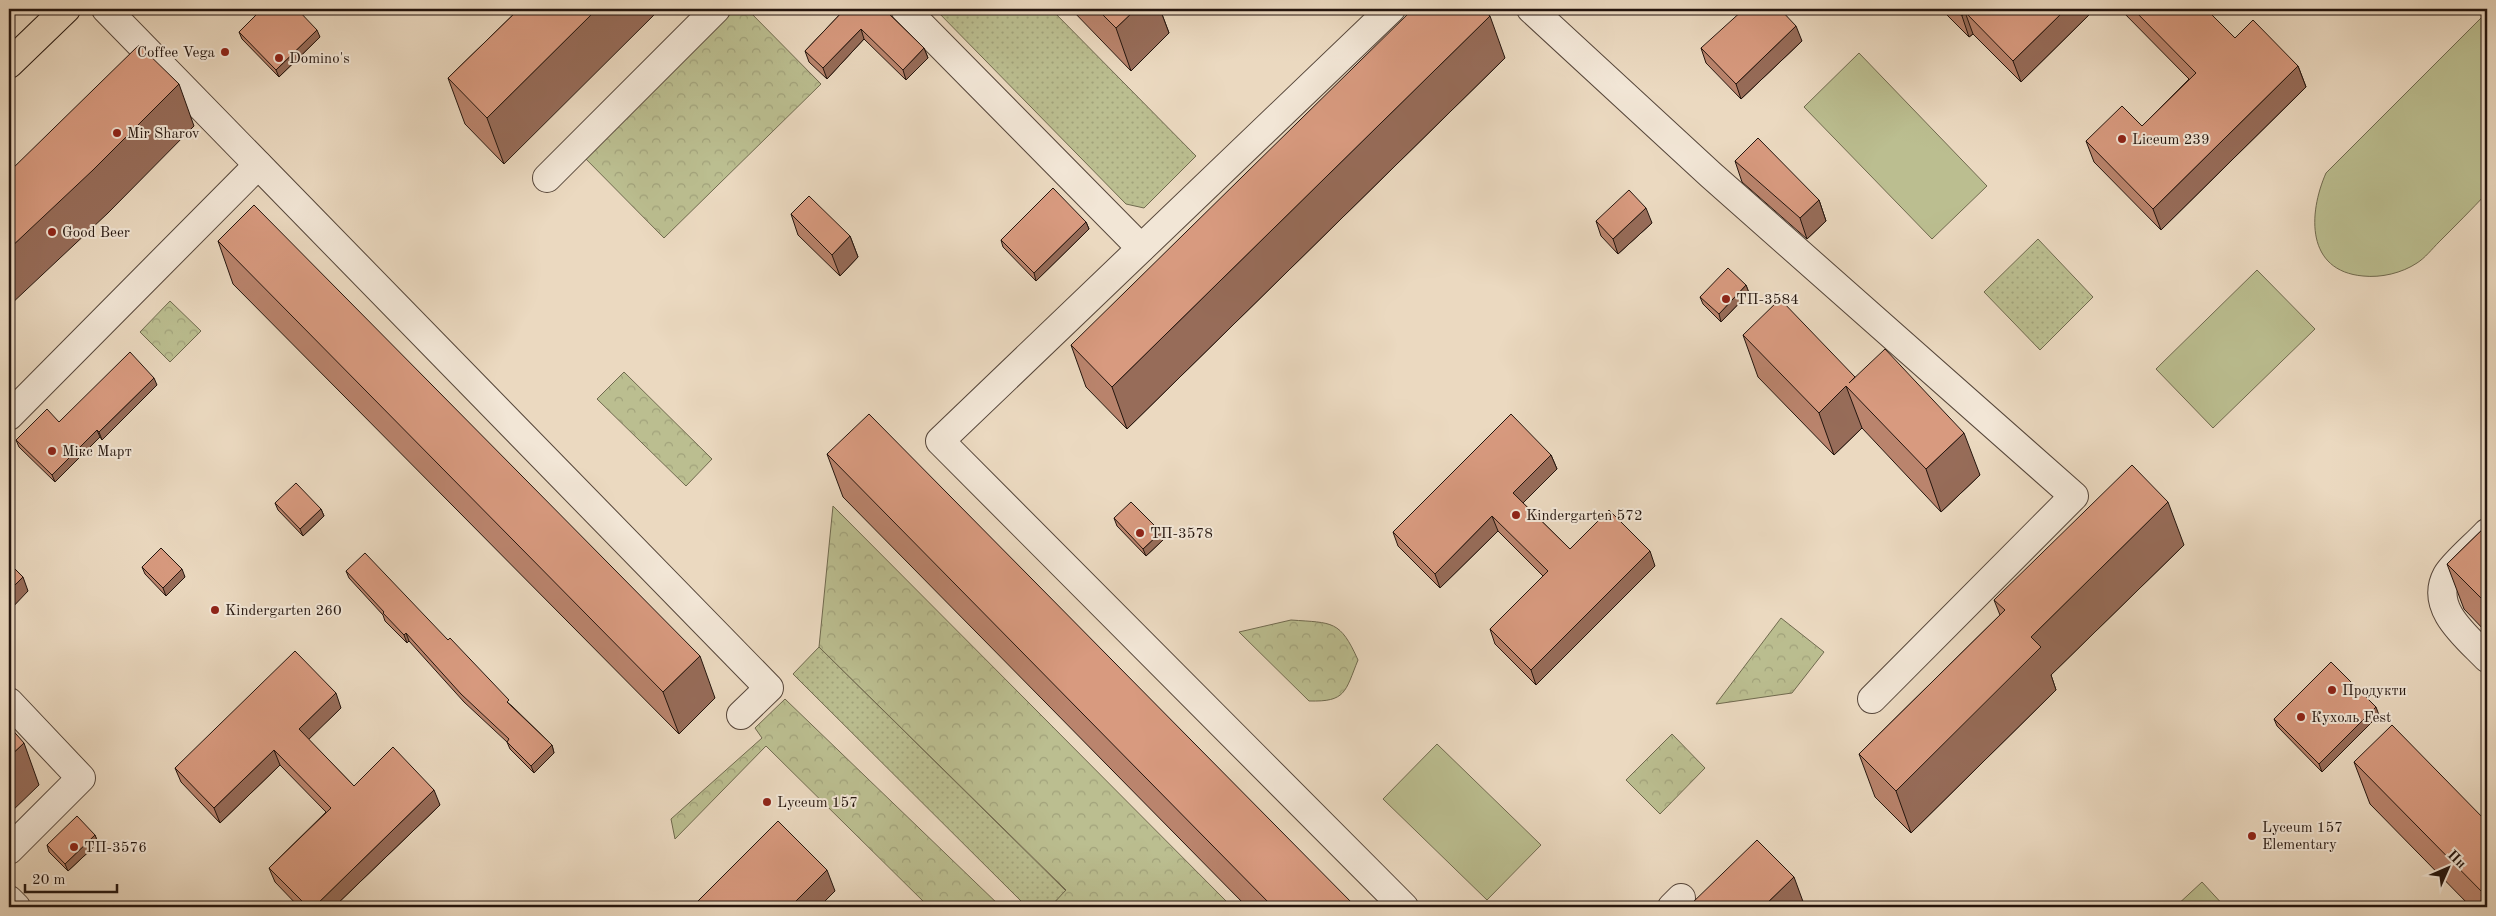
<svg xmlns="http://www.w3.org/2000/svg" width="2496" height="916" font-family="'Old Standard TT',serif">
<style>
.grass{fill:url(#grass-dots);stroke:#706a4f}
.forest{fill:url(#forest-crowns);stroke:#706a4f}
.pitch{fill:#bbbe90;stroke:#706a4f}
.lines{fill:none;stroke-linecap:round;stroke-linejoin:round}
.minor-casing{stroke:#56463a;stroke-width:30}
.major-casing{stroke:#24150e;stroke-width:30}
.minor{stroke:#f2e6d6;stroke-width:28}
.major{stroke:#ebd9c0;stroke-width:28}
.wall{fill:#ba846d;stroke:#24150e}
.shaded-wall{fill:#976c59;stroke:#24150e}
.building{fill:#d89a7f;stroke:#24150e}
.poi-dot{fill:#8f2418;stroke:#f2e6d6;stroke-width:2}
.labels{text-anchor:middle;stroke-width:4;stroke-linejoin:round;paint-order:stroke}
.poi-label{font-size:15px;fill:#24150e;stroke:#f2e6d6;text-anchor:start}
</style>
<defs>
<pattern id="grass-dots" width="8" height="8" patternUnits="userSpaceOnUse" patternTransform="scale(1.25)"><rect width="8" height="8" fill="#bbbe90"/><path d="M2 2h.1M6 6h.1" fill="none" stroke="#a1a27b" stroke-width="1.8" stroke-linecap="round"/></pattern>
<pattern id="forest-crowns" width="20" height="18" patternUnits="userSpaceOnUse" patternTransform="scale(1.25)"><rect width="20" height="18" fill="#bbbe90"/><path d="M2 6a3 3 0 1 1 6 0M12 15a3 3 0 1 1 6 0" fill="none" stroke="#a1a27b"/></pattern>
</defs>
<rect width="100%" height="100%" fill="#ebd9c0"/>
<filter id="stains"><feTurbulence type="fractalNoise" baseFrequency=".004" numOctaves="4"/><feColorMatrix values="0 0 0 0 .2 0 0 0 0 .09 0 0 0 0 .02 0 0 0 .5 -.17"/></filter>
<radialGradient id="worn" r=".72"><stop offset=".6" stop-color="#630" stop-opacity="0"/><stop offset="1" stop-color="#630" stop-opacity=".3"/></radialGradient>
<!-- grass -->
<g class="grass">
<polygon points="935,9 1051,9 1196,156 1144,208 1126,204"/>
<polygon points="2038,239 2093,297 2040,350 1984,292"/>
<polygon points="819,647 1066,891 1050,907 1027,907 793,674"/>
</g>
<!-- forest -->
<g class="forest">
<polygon points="724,9 747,9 821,84 664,238 579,152"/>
<polygon points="170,301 201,331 170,362 140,332"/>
<polygon points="624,372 712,459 686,486 597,399"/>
<polygon points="833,506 1232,907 1050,907 1066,890 819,647"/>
<polygon points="1781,618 1824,652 1792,693 1716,704"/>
<path d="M 1291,620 C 1333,623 1340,620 1358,660 C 1345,692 1346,702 1309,701 L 1239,632 Z"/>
<polygon points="785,699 1001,907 929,907 766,746 675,839 671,819 762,738 755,728"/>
<polygon points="1672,734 1705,768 1660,814 1626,780"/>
</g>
<!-- pitch -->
<g class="pitch">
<path d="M 2487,12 L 2487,193 C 2471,210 2455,226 2439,242 C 2432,249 2425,258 2417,263 C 2402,273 2381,278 2363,276 C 2306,271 2308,214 2326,173 Z"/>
<polygon points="1859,53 1987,186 1932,239 1804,107"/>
<polygon points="2257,270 2315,329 2213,428 2156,369"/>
<polygon points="1437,744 1541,845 1487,900 1383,799"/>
<polygon points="2202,882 2225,907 2175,907"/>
</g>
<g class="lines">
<!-- minor casing -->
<g class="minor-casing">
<g id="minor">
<polyline points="106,9 769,688 741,715"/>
<polyline points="905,9 1141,248"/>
<polyline points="1391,9 940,441 1404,907"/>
<polyline points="1531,9 1711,175 2074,496 1872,699"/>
<polyline points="547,178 716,9"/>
<polyline points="9,416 258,165"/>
<path d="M 2487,533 C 2477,544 2454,563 2447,575 C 2429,608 2467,637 2487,658"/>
<polyline points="9,702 81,778 9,850"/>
<polyline points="9,900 16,907"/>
<polyline points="1672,907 1681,898"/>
</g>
</g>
<!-- major casing -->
<g class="major-casing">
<polyline id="major" points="9,64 66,9"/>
</g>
<!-- minor -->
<use href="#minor" class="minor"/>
<!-- major -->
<use href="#major" class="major"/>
</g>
<!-- wall -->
<g class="wall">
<polygon points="519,9 504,164 465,124 448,78"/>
<polygon points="845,9 885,9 886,11 924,48 928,58 906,80 864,39 827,79 809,62 805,51"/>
<polygon points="1071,9 1160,9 1169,33 1131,71"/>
<polygon points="1941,9 2095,9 2021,82 1973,34 1969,37"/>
<polygon points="2120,9 2206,9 2235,38 2298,66 2306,87 2161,230 2094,162 2086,141 2142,126 2189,79"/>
<polygon points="239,32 320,37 279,77 242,39"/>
<polygon points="1802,41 1741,99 1706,63 1701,48"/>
<polygon points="1505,58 1127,429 1086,387 1071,345"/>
<polygon points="1735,161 1819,200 1826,221 1807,239 1742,182"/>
<polygon points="791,214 850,236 858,257 840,276 798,235"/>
<polygon points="1596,221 1652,223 1618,254 1601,236"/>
<polygon points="1086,222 1089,229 1036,281 1003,247 1001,240"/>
<polygon points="218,241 715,698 679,734 233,284"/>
<polygon points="1746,285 1749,293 1721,322 1703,304 1700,297"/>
<polygon points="1743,335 1855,377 1980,475 1941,512 1862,428 1834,455 1758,377"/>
<polygon points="157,385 102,440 100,437 55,482 19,447 16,440 59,422"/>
<polygon points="827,454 1356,907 1247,907 843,497"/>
<polygon points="1551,455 1557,469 1523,503 1570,549 1655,566 1536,685 1495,644 1490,629 1543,576 1498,531 1440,588 1398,546 1393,532"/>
<polygon points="275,503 321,509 324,516 303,536 278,510"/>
<polygon points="1114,518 1161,532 1163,540 1146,556 1117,526"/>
<polygon points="2487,525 2487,633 2464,609 2447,564"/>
<polygon points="2184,545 2051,675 2056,690 1911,833 1875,797 1859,754 2000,615 1994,600"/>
<polygon points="142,567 185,577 166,596 145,574"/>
<polygon points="346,571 512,706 552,745 554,753 534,773 510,749 507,742 464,702 409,641 407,643 385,621 383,615 349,578"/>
<polygon points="341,708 308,739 354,786 440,805 334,907 299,907 275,882 269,868 326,812 280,765 220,823 181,782 175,768"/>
<polygon points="2379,715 2322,772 2277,726 2274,719"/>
<polygon points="2354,762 2487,822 2487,907 2471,907 2370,804"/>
<polygon points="95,835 98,843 68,871 49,852 47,845"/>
</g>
<!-- shaded-wall -->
<g class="shaded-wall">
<polygon points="597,9 660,9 504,164 487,118"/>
<polygon points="1136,9 1160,9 1169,33 1131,71 1116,28"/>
<polygon points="2066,9 2095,9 2021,82 2013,61"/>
<polygon points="1965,12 1973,34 1969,37 1962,16"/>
<polygon points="1490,16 1505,58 1127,429 1112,387"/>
<polygon points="1796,26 1802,41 1741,99 1736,84"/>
<polygon points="861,29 864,39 827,79 823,68"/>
<polygon points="317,30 320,37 279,77 276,70"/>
<polygon points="924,48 928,58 906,80 903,70"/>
<polygon points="2298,66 2306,87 2161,230 2153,209"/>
<polygon points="179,84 194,126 108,213 9,306 9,249"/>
<polygon points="1819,200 1826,221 1807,239 1800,218"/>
<polygon points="1646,208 1652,223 1618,254 1613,239"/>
<polygon points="1086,222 1089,229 1036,281 1034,273"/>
<polygon points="850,236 858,257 840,276 832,255"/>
<polygon points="1746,285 1749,293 1721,322 1719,314"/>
<polygon points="154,378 157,385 102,440 99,432"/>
<polygon points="1846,386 1862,428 1834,455 1819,413"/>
<polygon points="97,430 100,437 55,482 52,475"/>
<polygon points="1964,433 1980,475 1941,512 1926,469"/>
<polygon points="1551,455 1557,469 1519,507 1513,493"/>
<polygon points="2168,502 2184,545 2051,675 2056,690 1911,833 1896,791 2031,637"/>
<polygon points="321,509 324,516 303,536 300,529"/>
<polygon points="1492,516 1498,531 1440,588 1435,574"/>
<polygon points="1161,532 1163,540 1146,556 1143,549"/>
<polygon points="1650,551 1655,566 1536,685 1531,670"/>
<polygon points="182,569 185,577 166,596 163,588"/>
<polygon points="23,577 28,591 9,611 9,591"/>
<polygon points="406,633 409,641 407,643 404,635"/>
<polygon points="700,656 715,698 679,734 663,692"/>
<polygon points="336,693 341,708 304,744 299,729"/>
<polygon points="2376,707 2379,715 2322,772 2319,764"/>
<polygon points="24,743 39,785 9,814 9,757"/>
<polygon points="552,745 554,753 534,773 531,766"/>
<polygon points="274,750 280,765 220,823 214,808"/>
<polygon points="434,790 440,805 334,907 314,907"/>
<polygon points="95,835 98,843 68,871 65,864"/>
<polygon points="827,870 835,891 819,907 790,907"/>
<polygon points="1794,877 1805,907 1763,907"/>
</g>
<!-- building -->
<g class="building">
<polygon points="262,9 297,9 317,30 276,70 239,32"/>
<polygon points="519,9 597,9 487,118 448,78"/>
<polygon points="845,9 884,9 924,48 903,70 861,29 823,68 805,51"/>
<polygon points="1097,9 1136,9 1116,28"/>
<polygon points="1413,9 1482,9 1490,16 1112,387 1071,345"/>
<polygon points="1744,9 1780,9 1796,26 1736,84 1701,48"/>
<polygon points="1954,9 2066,9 2013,61 1965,12 1962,16"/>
<polygon points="2133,9 2206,9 2235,38 2253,20 2298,66 2153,209 2086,141 2122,106 2142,126 2196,73"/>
<polygon points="139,45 179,84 93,170 9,249 9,172"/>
<polygon points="1758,138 1819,200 1800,218 1735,161"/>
<polygon points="1053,188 1086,222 1034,273 1001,240"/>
<polygon points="1629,190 1646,208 1613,239 1596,221"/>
<polygon points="809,196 850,236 832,255 791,214"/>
<polygon points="254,205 700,656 663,692 218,241"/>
<polygon points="1728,268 1746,285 1719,314 1700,297"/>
<polygon points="1780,299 1855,377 1849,383 1885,349 1964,433 1926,469 1846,386 1819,413 1743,335"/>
<polygon points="130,352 154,378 99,432 97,430 52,475 16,440 47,409 59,422"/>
<polygon points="869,414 1356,907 1273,907 827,454"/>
<polygon points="1511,414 1551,455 1513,493 1570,549 1609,510 1650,551 1531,670 1490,629 1548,571 1492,516 1435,574 1393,532"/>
<polygon points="2132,465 2168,502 2031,637 2041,647 1896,791 1859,754 2005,610 1994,600"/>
<polygon points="296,483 321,509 300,529 275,503"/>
<polygon points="1131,502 1161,532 1143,549 1114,518"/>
<polygon points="2487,525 2487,604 2447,564"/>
<polygon points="161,548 182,569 163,588 142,567"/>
<polygon points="365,553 448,640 450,638 509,700 507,702 552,745 531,766 507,742 509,739 461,694 406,633 404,635 383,613 384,612 346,571"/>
<polygon points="9,563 23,577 9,591"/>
<polygon points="295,651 336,693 299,729 354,786 393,747 434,790 314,907 308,907 269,868 331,808 274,750 214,808 175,768"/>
<polygon points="2331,662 2376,707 2319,764 2274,719"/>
<polygon points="2392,725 2487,822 2487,897 2354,762"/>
<polygon points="9,726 24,743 9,757"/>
<polygon points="77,816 95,835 65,864 47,845"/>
<polygon points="778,821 827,870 790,907 692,907"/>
<polygon points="1757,840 1794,877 1763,907 1688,907"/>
</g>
<!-- markers -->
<g class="poi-dot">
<circle cx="225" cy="52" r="5"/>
<circle cx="279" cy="58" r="5"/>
<circle cx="117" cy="133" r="5"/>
<circle cx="2122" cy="139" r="5"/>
<circle cx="52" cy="232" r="5"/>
<circle cx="1726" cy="299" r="5"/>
<circle cx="52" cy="451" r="5"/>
<circle cx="1516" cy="515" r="5"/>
<circle cx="1140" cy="533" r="5"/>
<circle cx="215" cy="610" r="5"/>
<circle cx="2332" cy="690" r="5"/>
<circle cx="2301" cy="717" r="5"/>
<circle cx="767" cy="802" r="5"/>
<circle cx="2252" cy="836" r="5"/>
<circle cx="74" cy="847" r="5"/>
</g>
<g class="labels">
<!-- poi labels -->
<g class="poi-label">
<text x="215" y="57" text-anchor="end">Coffee Vega</text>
<text x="289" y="63">Domino's</text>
<text x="127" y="138">Mir Sharov</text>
<text x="2132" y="144">Liceum 239</text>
<text x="62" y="237">Good Beer</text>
<text x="1736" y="304">ТП-3584</text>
<text x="62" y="456">Мікс Март</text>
<text x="1526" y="520">Kindergarten 572</text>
<text x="1150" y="538">ТП-3578</text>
<text x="225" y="615">Kindergarten 260</text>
<text x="2342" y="695">Продукти</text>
<text x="2311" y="722">Кухоль Fest</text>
<text x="777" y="807">Lyceum 157</text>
<text x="2262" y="832">Lyceum 157<tspan x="2262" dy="17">Elementary</tspan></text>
<text x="84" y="852">ТП-3576</text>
</g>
</g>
<!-- margin -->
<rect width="2496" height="916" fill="none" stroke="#ebd9c0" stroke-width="30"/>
<rect x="10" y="10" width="2476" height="896" fill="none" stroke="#24150e" stroke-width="2.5"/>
<rect x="15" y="15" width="2466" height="886" fill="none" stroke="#24150e"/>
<!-- north arrow -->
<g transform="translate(2448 868) rotate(45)" stroke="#f2e6d6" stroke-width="4" paint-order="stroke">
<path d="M0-4L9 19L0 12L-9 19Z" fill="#24150e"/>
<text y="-8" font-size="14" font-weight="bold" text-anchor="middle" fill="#24150e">Пн</text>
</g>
<!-- scale -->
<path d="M25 884v8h92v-8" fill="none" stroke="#24150e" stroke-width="2.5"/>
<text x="32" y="884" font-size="15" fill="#24150e" stroke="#f2e6d6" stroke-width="4" paint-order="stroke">20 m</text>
<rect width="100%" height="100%" filter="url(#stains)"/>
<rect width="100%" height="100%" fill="url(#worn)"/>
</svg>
